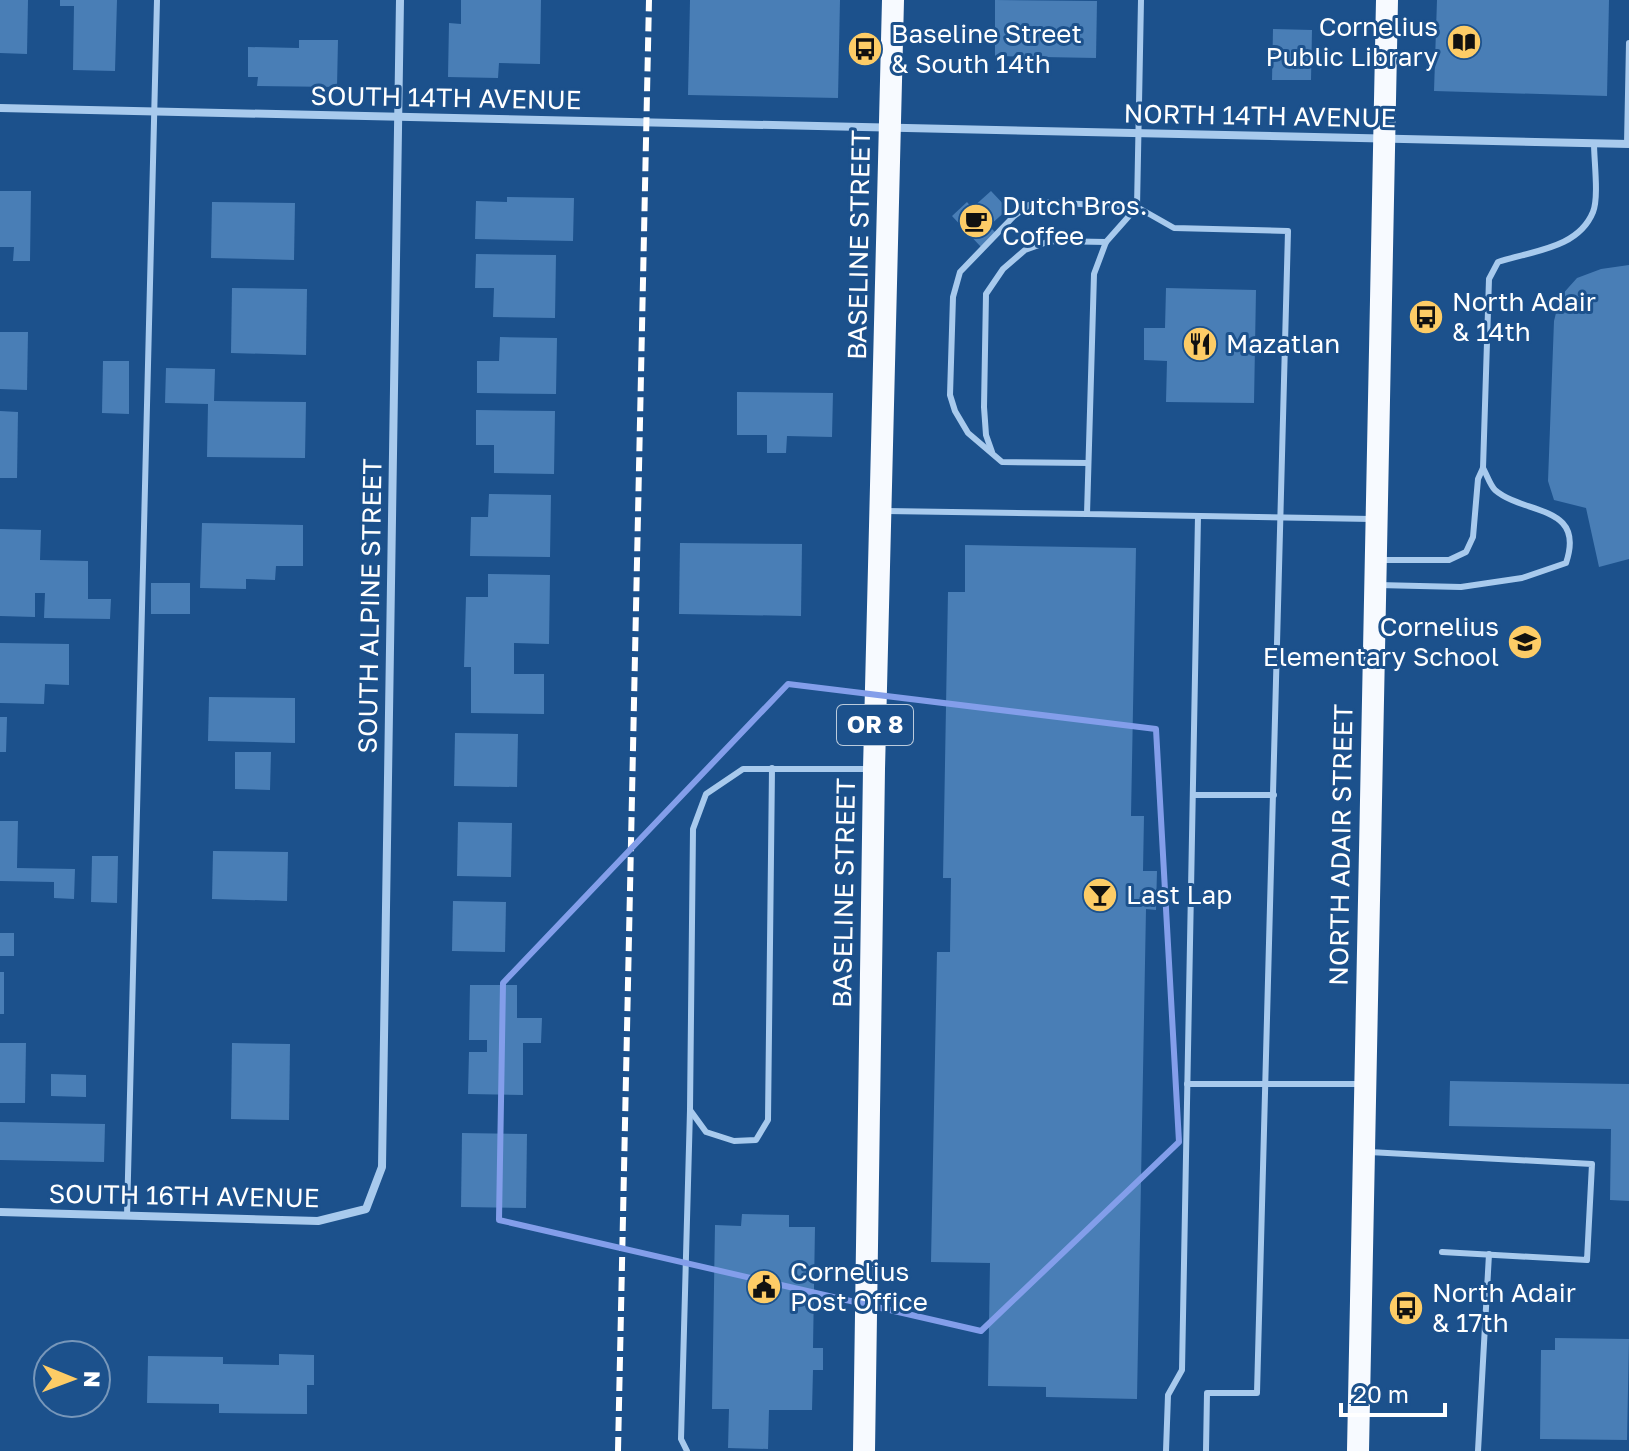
<svg xmlns="http://www.w3.org/2000/svg" width="1629" height="1451" font-family="'Golos Text',sans-serif">
<style>
.building{fill:#497eb6}
.lines{fill:none;stroke-linecap:round;stroke-linejoin:round}
.service{stroke:#a8caed;stroke-width:6}
.minor{stroke:#a8caed;stroke-width:8}
.trunk{stroke:#f7faff;stroke-width:22}
.rail{stroke:#fff;stroke-width:6;stroke-dasharray:14 6;stroke-linecap:butt}
.marked{fill:none;stroke:#839eea;stroke-width:6;stroke-linejoin:round}
.labels{text-anchor:middle;stroke-width:6;stroke-linejoin:round;paint-order:stroke}
.shield{fill:#1c518c;stroke:#bbcbdc;stroke-width:2}
.shield-label{font-size:24px;font-weight:bold;fill:#fff}
.poi-label{font-size:26px;fill:#fff;stroke:#1c518c;text-anchor:start}
.street-label{font-size:26px;fill:#fff;stroke:#1c518c}
</style>
<rect width="100%" height="100%" fill="#1c518c"/>
<!-- building -->
<g class="building">
<polygon points="0,0 28,0 27,54 0,53"/>
<polygon points="60,0 117,0 115,71 73,70 74,6 60,6"/>
<polygon points="461,0 541,0 540,64 499,63 498,78 448,77 449,23 461,24"/>
<polygon points="690,0 840,0 838,98 688,95"/>
<polygon points="995,0 1097,1 1096,58 995,56"/>
<polygon points="1437,0 1609,0 1607,96 1434,91"/>
<polygon points="1273,29 1312,30 1311,80 1272,80"/>
<polygon points="299,40 338,40 337,87 257,86 258,77 248,77 248,47 299,48"/>
<polygon points="0,191 31,191 30,261 13,261 14,247 0,247"/>
<polygon points="991,191 1008,209 989,226 996,233 981,247 952,216 967,202 972,208"/>
<polygon points="507,197 574,198 573,241 475,239 476,201 507,202"/>
<polygon points="212,202 295,203 294,260 211,258"/>
<polygon points="476,254 556,255 555,318 493,317 494,288 475,288"/>
<polygon points="1629,265 1629,559 1599,567 1586,508 1554,500 1548,481 1554,321 1560,297 1577,278 1601,269"/>
<polygon points="232,288 307,289 306,355 231,353"/>
<polygon points="1166,288 1256,290 1254,403 1166,402 1167,361 1144,360 1144,328 1165,328"/>
<polygon points="0,332 28,332 27,390 0,389"/>
<polygon points="500,337 557,338 556,394 477,393 477,361 499,361"/>
<polygon points="103,361 129,361 129,414 102,413"/>
<polygon points="166,368 215,369 214,401 306,402 305,458 207,457 208,404 165,403"/>
<polygon points="737,392 833,393 832,437 787,436 786,453 767,453 767,435 737,435"/>
<polygon points="476,410 555,411 554,474 494,473 494,445 476,445"/>
<polygon points="0,411 18,412 17,478 0,478"/>
<polygon points="489,494 551,495 550,557 470,556 471,517 488,517"/>
<polygon points="202,523 303,525 303,566 276,566 275,580 246,579 246,589 200,588"/>
<polygon points="0,529 41,530 40,560 88,561 88,599 111,599 110,619 44,618 45,593 35,593 35,617 0,616"/>
<polygon points="680,543 802,544 801,616 679,614"/>
<polygon points="965,545 1136,548 1131,816 1144,816 1143,871 1157,871 1156,910 1146,909 1137,1399 1046,1397 1046,1387 988,1386 990,1263 931,1262 937,952 950,952 951,878 943,878 948,592 965,592"/>
<polygon points="488,574 550,575 549,644 514,643 514,674 544,674 544,714 471,713 471,667 464,667 466,597 488,597"/>
<rect x="151" y="583" width="39" height="31"/>
<polygon points="0,643 69,644 69,685 45,684 44,704 0,703"/>
<polygon points="209,697 295,698 295,743 208,741"/>
<polygon points="0,717 7,717 6,752 0,752"/>
<polygon points="455,733 518,734 517,787 454,786"/>
<polygon points="235,752 271,752 270,790 235,789"/>
<polygon points="0,821 18,821 17,868 75,869 74,899 54,898 54,882 0,881"/>
<polygon points="458,822 512,823 511,877 457,876"/>
<polygon points="213,851 288,852 287,901 212,899"/>
<polygon points="92,856 118,856 117,903 91,902"/>
<polygon points="453,901 506,902 505,952 452,951"/>
<rect x="0" y="933" width="14" height="23"/>
<rect x="0" y="972" width="4" height="42"/>
<polygon points="470,985 517,985 517,1018 542,1018 541,1043 523,1043 523,1095 468,1094 469,1052 487,1052 487,1040 469,1040"/>
<polygon points="0,1043 26,1043 25,1103 0,1103"/>
<polygon points="232,1043 290,1044 289,1120 231,1119"/>
<polygon points="51,1074 86,1075 86,1097 51,1096"/>
<polygon points="1450,1081 1629,1084 1629,1201 1610,1200 1611,1129 1449,1126"/>
<polygon points="0,1122 105,1124 104,1162 0,1160"/>
<polygon points="462,1133 527,1134 526,1208 461,1207"/>
<polygon points="742,1214 789,1215 789,1227 815,1227 813,1348 823,1348 823,1370 813,1370 812,1410 769,1410 768,1449 728,1448 729,1409 712,1409 715,1225 741,1226"/>
<polygon points="1555,1338 1629,1339 1627,1440 1540,1439 1541,1350 1555,1350"/>
<polygon points="279,1354 314,1355 314,1385 307,1385 307,1414 219,1413 219,1404 147,1403 148,1356 223,1357 223,1364 279,1365"/>
</g>
<g class="lines">
<!-- service -->
<g class="service">
<polyline points="1141,0 1137,207 1106,242 1094,274 1087,514 1372,519"/>
<polyline points="1627,144 1629,43"/>
<polyline points="992,452 986,435 984,407 986,294 1003,269 1025,250 1050,241 1106,242"/>
<polyline points="1088,463 1002,462 968,433 955,411 950,395 953,297 960,272 1014,216 1029,205 1042,202 1137,207 1174,228 1288,231 1257,1393 1207,1393 1206,1451"/>
<polyline points="886,511 1087,514"/>
<path d="M 1381,560 L 1449,560 L 1466,552 L 1473,537 L 1478,479 L 1483,468 L 1489,279 L 1498,262 C 1531,251 1578,249 1593,212 C 1599,197 1594,161 1594,143"/>
<path d="M 1378,585 L 1461,587 L 1522,578 L 1566,563 C 1586,504 1524,515 1495,490 C 1490,485 1487,475 1483,468"/>
<polyline points="772,768 768,1120 756,1140 734,1141 706,1132 690,1110 693,829 706,794 743,769 871,769"/>
<polyline points="1193,795 1274,795"/>
<polyline points="1187,1084 1361,1084"/>
<polyline points="1369,1152 1592,1164 1587,1260 1442,1252"/>
<polyline points="127,1216 157,0"/>
<polyline points="687,1451 681,1439 690,1110"/>
<polyline points="1166,1451 1168,1395 1182,1370 1198,516"/>
<polyline points="1478,1451 1489,1254"/>
</g>
<!-- minor -->
<g class="minor">
<polyline points="0,108 1629,144"/>
<polyline points="0,1212 318,1221 366,1209 382,1167 400,0"/>
</g>
<!-- trunk -->
<g class="trunk">
<polyline points="864,1451 874,769 893,0"/>
<polyline points="1358,1451 1387,0"/>
</g>
<!-- rail -->
<polyline class="rail" points="618,1451 649,0"/>
</g>
<!-- marked area -->
<path class="marked" d="M 788,684 L 1156,729 L 1179,1142 L 981,1331 L 499,1220 L 503,983 Z"/>
<!-- icons -->
<defs>
<g id="library-disc" transform="scale(1.8)"><circle r="9.5" fill="#fdcc66" stroke="#1c518c"/><path d="M-6-4Q-3-5.5-.7-3.5V5Q-3 3-6 4ZM6-4Q3-5.5 .7-3.5V5Q3 3 6 4Z" fill="#111"/></g>
<g id="bus-disc" transform="scale(1.8)"><circle r="9.5" fill="#fdcc66" stroke="#1c518c"/><path d="M-5-6H5V4H4V6H2V4H-2V6H-4V4H-5ZM-3.5-4V0h7V-4ZM-3.5 1.2v1.5H-2V1.2ZM2 1.2v1.5H3.5V1.2Z" fill="#111"/></g>
<g id="cafe-disc" transform="scale(1.8)"><circle r="9.5" fill="#fdcc66" stroke="#1c518c"/><path d="M-5.5-4.5H6V0H3Q3 3.5 0 3.5H-2.5Q-5.5 3.5-5.5 0ZM3-3.2v2h1.7v-2ZM-6 4.5H4V6H-6Z" fill="#111"/></g>
<g id="restaurant-disc" transform="scale(1.8)"><circle r="9.5" fill="#fdcc66" stroke="#1c518c"/><path d="M-5-6h1v4h1v-4h1v4h1v-4h1v5L-1.5 .5V6h-2V.5L-5-1ZM5-6V6H3V1.5H1.5Q1.5-4 5-6Z" fill="#111"/></g>
<g id="school-disc" transform="scale(1.8)"><circle r="9.5" fill="#fdcc66" stroke="#1c518c"/><path d="M0-5L7-2L0 1L-7-2ZM-4 1L0 2.5L4 1V4Q0 6-4 4Z" fill="#111"/></g>
<g id="bar-disc" transform="scale(1.8)"><circle r="9.5" fill="#fdcc66" stroke="#1c518c"/><path d="M-6-5H6L.8 .8V4.5H3.5V6h-7V4.5H-.8V.8Z" fill="#111"/></g>
<g id="civic-disc" transform="scale(1.8)"><circle r="9.5" fill="#fdcc66" stroke="#1c518c"/><path d="M-.6-6.5H3V-4.5H.6V-3L4-1V1h2V6H-6V1h2V-1L-.6-3ZM-1.2 2.5V6h2.4V2.5Z" fill="#111"/></g>
</defs>
<g fill-rule="evenodd">
<use href="#library-disc" x="1464" y="42"/>
<use href="#bus-disc" x="865" y="49"/>
<use href="#cafe-disc" x="976" y="221"/>
<use href="#bus-disc" x="1426" y="317"/>
<use href="#restaurant-disc" x="1200" y="344"/>
<use href="#school-disc" x="1525" y="642"/>
<use href="#bar-disc" x="1100" y="895"/>
<use href="#civic-disc" x="764" y="1287"/>
<use href="#bus-disc" x="1406" y="1308"/>
</g>
<g class="labels">
<!-- shield labels -->
<rect class="shield" x="837" y="705" width="76" height="40" rx="6"/>
<g class="shield-label">
<text x="875" y="733">OR 8</text>
</g>
<!-- poi labels -->
<g class="poi-label">
<text x="1438" y="36" text-anchor="end">Cornelius<tspan x="1438" dy="30">Public Library</tspan></text>
<text x="891" y="43">Baseline Street<tspan x="891" dy="30">&amp; South 14th</tspan></text>
<text x="1002" y="215">Dutch Bros.<tspan x="1002" dy="30">Coffee</tspan></text>
<text x="1452" y="311">North Adair<tspan x="1452" dy="30">&amp; 14th</tspan></text>
<text x="1226" y="353">Mazatlan</text>
<text x="1499" y="636" text-anchor="end">Cornelius<tspan x="1499" dy="30">Elementary School</tspan></text>
<text x="1126" y="904">Last Lap</text>
<text x="790" y="1281">Cornelius<tspan x="790" dy="30">Post Office</tspan></text>
<text x="1432" y="1302">North Adair<tspan x="1432" dy="30">&amp; 17th</tspan></text>
</g>
<!-- street labels -->
<g class="street-label">
<text transform="translate(446 98) rotate(1)" y="9">SOUTH 14TH AVENUE</text>
<text transform="translate(1260 116) rotate(1)" y="9">NORTH 14TH AVENUE</text>
<text transform="translate(859 245) rotate(-89)" y="9">BASELINE STREET</text>
<text transform="translate(370 606) rotate(-89)" y="9">SOUTH ALPINE STREET</text>
<text transform="translate(1341 845) rotate(-89)" y="9">NORTH ADAIR STREET</text>
<text transform="translate(844 893) rotate(-89)" y="9">BASELINE STREET</text>
<text transform="translate(184 1196) rotate(1)" y="9">SOUTH 16TH AVENUE</text>
</g>
</g>
<!-- north arrow -->
<g transform="translate(72 1379) rotate(91)"><circle r="38" fill="#1c518c" stroke="#7797ba" stroke-width="2"/>
<path d="M0-6L14 30L0 20L-14 30Z" fill="#fdcc66"/>
<text y="-12" font-size="22" font-weight="bold" text-anchor="middle" fill="#ffffff">N</text>
</g>
<!-- scale -->
<path d="M1341 1403v12h104v-12" fill="none" stroke="#ffffff" stroke-width="4"/>
<text x="1353" y="1403" font-size="24" fill="#ffffff" stroke="#1c518c" stroke-width="6" paint-order="stroke">20 m</text>
</svg>
